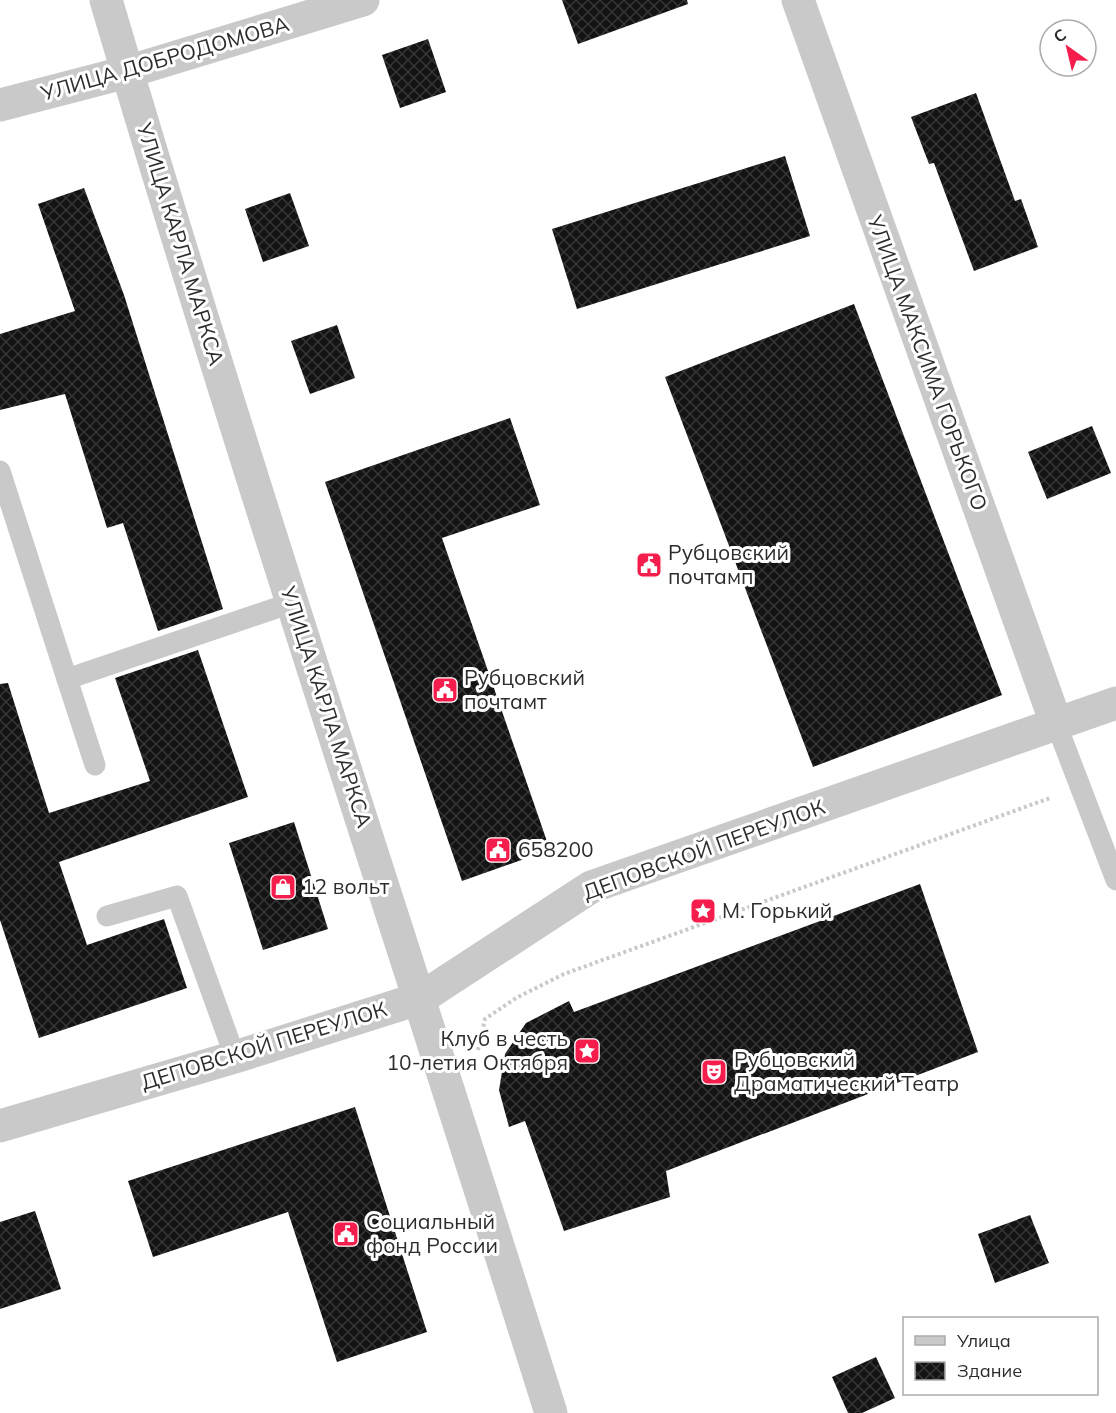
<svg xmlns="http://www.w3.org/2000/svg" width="1116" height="1413" font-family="Mulish,sans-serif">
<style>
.building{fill:url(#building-cross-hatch)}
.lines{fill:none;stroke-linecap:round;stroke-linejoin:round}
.path{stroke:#c9c9c9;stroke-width:4;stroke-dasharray:3 3;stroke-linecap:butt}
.lane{stroke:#c9c9c9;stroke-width:21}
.street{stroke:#c9c9c9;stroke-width:33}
.labels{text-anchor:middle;stroke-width:6;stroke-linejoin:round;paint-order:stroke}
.street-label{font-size:21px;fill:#2c2c2c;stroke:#fff}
.poi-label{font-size:21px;fill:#2c2c2c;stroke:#fff;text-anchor:start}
</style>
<defs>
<pattern id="building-cross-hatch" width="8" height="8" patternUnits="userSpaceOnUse" patternTransform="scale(1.5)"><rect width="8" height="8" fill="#131313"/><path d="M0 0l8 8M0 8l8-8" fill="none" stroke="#363636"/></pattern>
</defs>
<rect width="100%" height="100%" fill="#fff"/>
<!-- building -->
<g class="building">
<polygon points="562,0 687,0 688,4 578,44"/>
<polygon points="428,39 446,92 400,108 382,55"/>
<polygon points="976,93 1015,201 1021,199 1038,247 974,271 934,163 929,164 911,117"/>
<polygon points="785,156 810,236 577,309 552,229"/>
<polygon points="84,188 124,295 223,609 158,631 123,523 107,528 65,394 0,410 0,334 75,311 38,204"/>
<polygon points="290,193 309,246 263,262 245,209"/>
<polygon points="854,304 1002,695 813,767 665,377"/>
<polygon points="337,325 355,378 310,394 291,341"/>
<polygon points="510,418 540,505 442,538 550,850 462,881 325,482"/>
<polygon points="1092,426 1111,473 1047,499 1028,452"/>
<polygon points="198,650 248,797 59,862 87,945 164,919 187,988 39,1038 0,920 0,684 8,683 49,813 150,781 115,678"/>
<polygon points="294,822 328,929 263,950 229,843"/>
<polygon points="920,884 978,1052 666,1171 670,1197 564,1231 525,1121 509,1127 499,1090 505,1054 526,1023 569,1001 574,1012"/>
<polygon points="355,1107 427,1332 337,1362 288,1212 153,1257 128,1181"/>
<polygon points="35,1211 61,1289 0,1309 0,1222"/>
<polygon points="1030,1215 1049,1263 995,1283 978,1234"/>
<polygon points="876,1357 895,1398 862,1413 848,1413 832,1377"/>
</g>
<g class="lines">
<!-- path -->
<polyline class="path" points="478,1050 485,1019 516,998 564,974 1050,798"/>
<!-- lane -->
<g class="lane">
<polyline points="0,471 67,679 291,603"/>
<polyline points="67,679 95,765"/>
<polyline points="1057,726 1116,880"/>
<polyline points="107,916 177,896 235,1057"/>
</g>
<!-- street -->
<g class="street">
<path d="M 106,0 C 246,474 403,942 551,1413"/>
<polyline points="798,0 1057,726"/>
<polyline points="0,105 127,72 363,0"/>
<polyline points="0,1126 235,1057 421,998 591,887 1116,703"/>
</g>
</g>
<!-- icons -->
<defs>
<g id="civic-square" transform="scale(1.35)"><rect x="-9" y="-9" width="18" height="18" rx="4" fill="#f51d4c" stroke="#fff"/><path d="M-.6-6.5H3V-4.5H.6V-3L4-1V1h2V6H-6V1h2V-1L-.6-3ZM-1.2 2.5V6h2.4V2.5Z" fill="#fff"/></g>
<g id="shop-square" transform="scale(1.35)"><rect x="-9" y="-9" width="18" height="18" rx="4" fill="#f51d4c" stroke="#fff"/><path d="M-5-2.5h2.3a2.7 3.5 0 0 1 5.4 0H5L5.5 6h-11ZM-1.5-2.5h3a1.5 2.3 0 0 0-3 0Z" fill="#fff"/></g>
<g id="sight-square" transform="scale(1.35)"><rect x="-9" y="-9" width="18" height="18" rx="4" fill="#f51d4c" stroke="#fff"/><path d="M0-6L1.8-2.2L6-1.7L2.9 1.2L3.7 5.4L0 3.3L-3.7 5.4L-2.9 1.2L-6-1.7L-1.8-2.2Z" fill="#fff"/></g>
<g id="theatre-square" transform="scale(1.35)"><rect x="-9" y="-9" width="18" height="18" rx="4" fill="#f51d4c" stroke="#fff"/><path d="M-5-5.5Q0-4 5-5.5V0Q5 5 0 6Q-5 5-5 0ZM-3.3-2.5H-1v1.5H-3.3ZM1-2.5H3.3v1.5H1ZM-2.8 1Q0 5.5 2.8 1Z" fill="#fff"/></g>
</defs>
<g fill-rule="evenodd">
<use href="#civic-square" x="649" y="565"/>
<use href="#civic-square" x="445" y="690"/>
<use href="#civic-square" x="498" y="850"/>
<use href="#shop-square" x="283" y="887"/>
<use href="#sight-square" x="703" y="911"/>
<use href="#sight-square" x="587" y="1051"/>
<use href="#theatre-square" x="714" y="1072"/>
<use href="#civic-square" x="346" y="1234"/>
</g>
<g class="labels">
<!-- street labels -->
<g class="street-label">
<text transform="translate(165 59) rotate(-16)" y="7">УЛИЦА ДОБРОДОМОВА</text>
<text transform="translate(180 244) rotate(73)" y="7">УЛИЦА КАРЛА МАРКСА</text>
<text transform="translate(927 363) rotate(70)" y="7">УЛИЦА МАКСИМА ГОРЬКОГО</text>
<text transform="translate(326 707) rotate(72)" y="7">УЛИЦА КАРЛА МАРКСА</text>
<text transform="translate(704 850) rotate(-20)" y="7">ДЕПОВСКОЙ ПЕРЕУЛОК</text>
<text transform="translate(264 1046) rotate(-17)" y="7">ДЕПОВСКОЙ ПЕРЕУЛОК</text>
</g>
<!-- poi labels -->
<g class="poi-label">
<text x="668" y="560">Рубцовский<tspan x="668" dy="24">почтамп</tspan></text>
<text x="464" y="685">Рубцовский<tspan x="464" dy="24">почтамт</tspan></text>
<text x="518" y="857">658200</text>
<text x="302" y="894">12 вольт</text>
<text x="722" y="918">М. Горький</text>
<text x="568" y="1046" text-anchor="end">Клуб в честь<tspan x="568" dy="24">10-летия Октября</tspan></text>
<text x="734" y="1067">Рубцовский<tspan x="734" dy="24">Драматический Театр</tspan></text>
<text x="366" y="1229">Социальный<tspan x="366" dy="24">фонд России</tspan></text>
</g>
</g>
<!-- legend -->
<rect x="903" y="1317" width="195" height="78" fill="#ffffff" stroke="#ababab" stroke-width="1.5"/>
<rect x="915" y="1336" width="30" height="9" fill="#c9c9c9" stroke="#ababab" stroke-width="1.5"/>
<text x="957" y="1347" font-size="18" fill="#2c2c2c">Улица</text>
<rect x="915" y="1362" width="30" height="18" fill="url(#building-cross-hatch)" stroke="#ababab" stroke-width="1.5"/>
<text x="957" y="1377" font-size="18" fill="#2c2c2c">Здание</text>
<!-- north arrow -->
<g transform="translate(1068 48) rotate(326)"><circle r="28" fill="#ffffff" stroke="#ababab" stroke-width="1.5"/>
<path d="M0-4.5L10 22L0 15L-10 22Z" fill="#f51d4c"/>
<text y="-9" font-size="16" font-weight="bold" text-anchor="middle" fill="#2c2c2c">С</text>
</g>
</svg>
